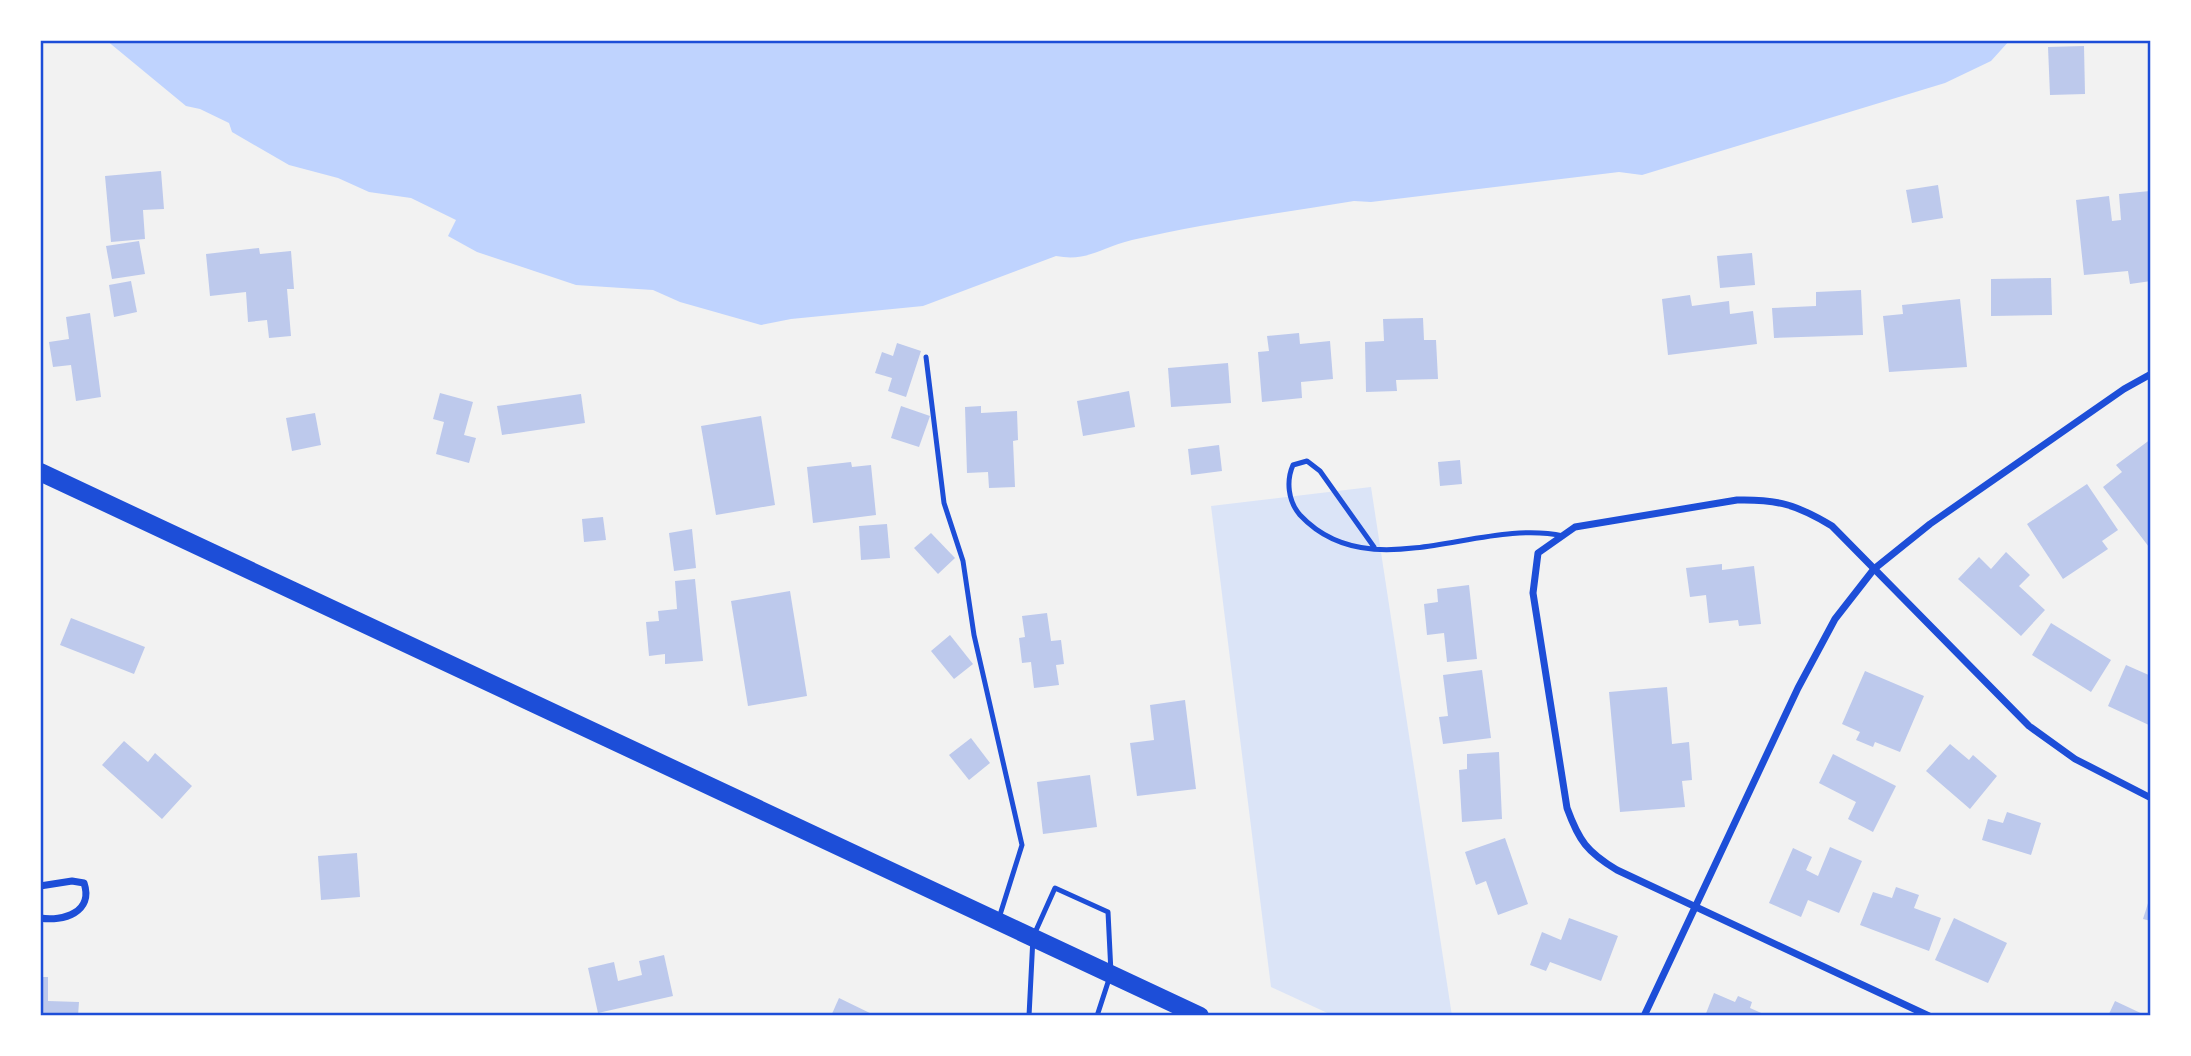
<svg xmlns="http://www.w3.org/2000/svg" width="2191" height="1056" font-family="'PT Sans Narrow',sans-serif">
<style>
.green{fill:#dbe4f7}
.water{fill:#bfd3fe}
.building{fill:#bdc9ec}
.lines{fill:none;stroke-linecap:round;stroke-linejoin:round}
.service{stroke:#1d4ed8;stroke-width:5}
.minor{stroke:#1d4ed8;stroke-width:7}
.primary{stroke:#1d4ed8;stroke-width:18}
.neatline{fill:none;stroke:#1d4ed8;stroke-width:2.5}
</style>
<rect width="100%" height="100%" fill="#f2f2f2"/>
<!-- green -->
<polygon class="green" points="1371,487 1452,1016 1334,1016 1271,987 1211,506"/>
<!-- water -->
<path class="water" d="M 106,40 L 2010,40 L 1991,61 L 1945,83 L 1642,175 L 1619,172 L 1371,202 L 1354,201 C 1280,213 1205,223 1132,240 C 1102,247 1088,262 1056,256 L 923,306 L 791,319 L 761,325 L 680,302 L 653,290 L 576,285 L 477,252 L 448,236 L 456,220 L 411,198 L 369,192 L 338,178 L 289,165 L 232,132 L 229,123 L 200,109 L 186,106 Z"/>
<!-- building -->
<g class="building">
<polygon points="2084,46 2085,94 2050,95 2048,47"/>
<polygon points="161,171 164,209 143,210 145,239 111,242 105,176"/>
<polygon points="1938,185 1943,218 1912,223 1906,190"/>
<polygon points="2150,191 2151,281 2130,284 2128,271 2084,275 2076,200 2109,196 2112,221 2121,220 2119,194"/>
<polygon points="139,241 145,274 112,279 106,246"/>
<polygon points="259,248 260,254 291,251 294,289 287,289 291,336 269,338 267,320 248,322 246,292 210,296 206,254"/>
<polygon points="1752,253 1755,285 1720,288 1717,256"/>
<polygon points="2051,278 2052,315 1991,316 1991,279"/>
<polygon points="131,281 137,312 114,317 109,285"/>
<polygon points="1861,290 1863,335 1774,338 1772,308 1816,306 1816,292"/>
<polygon points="1690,295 1692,306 1729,301 1730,314 1753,311 1757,344 1668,355 1662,299"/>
<polygon points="1960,299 1967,367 1889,372 1883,316 1903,314 1902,305"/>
<polygon points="90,313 101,397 76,401 71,365 53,367 49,342 69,339 66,317"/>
<polygon points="1423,318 1424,340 1436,340 1438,379 1396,380 1397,391 1366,392 1365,342 1384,341 1383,319"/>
<polygon points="1299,333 1300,344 1330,341 1333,379 1301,382 1302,398 1262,402 1258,352 1269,351 1267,336"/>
<polygon points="897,343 921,351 906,397 888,391 892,378 875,373 882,352 893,356"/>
<polygon points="1228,363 1231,403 1171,407 1168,368"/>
<polygon points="1129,391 1135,427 1083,436 1077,401"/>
<polygon points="440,393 473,402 464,435 476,438 469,463 436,454 444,422 433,419"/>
<polygon points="581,394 585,423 502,435 497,406"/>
<polygon points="901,406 930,416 919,447 891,438"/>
<polygon points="981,406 981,413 1017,411 1018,440 1013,441 1015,487 989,488 988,472 967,473 965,407"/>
<polygon points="315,413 321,445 292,451 286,418"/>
<polygon points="761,416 775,505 716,515 701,426"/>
<polygon points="2151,439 2151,546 2149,547 2103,487 2122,472 2116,465"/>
<polygon points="1219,445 1222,471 1191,475 1188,449"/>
<polygon points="1460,460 1462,484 1440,486 1438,462"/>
<polygon points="851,462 852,467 871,465 876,515 813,523 807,467"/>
<polygon points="2087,484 2118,530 2102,541 2108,549 2063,579 2027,524"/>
<polygon points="603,517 606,540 584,542 582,519"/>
<polygon points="887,524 890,558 861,560 859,526"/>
<polygon points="692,529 696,568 674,571 669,533"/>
<polygon points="931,533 955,558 938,574 914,548"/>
<polygon points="2006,552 2030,575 2019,586 2045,610 2021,636 1958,579 1979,557 1991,569"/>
<polygon points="1722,564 1722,570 1754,566 1761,624 1739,626 1738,620 1709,623 1706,595 1690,597 1686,568"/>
<polygon points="695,579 703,661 665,664 665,654 649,656 646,622 659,621 658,611 677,609 675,581"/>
<polygon points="1469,585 1477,659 1447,662 1444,633 1427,635 1424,604 1438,602 1437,589"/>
<polygon points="790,591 807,696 748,706 731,601"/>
<polygon points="1047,613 1051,641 1061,640 1064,664 1056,665 1059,685 1034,688 1031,662 1022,663 1019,638 1025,637 1022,616"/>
<polygon points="71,618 145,647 134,674 60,645"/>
<polygon points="2051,623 2111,660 2091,692 2032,655"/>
<polygon points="950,635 973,664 954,679 931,651"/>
<polygon points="2126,665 2151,676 2151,726 2108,706"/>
<polygon points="1482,670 1491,738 1443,744 1439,717 1448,716 1443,675"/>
<polygon points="1865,671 1924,696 1900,752 1875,742 1873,747 1856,740 1860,732 1842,724"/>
<polygon points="1667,687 1672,744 1689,742 1692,780 1682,781 1685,807 1620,812 1609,692"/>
<polygon points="1185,700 1196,789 1137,796 1130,743 1154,740 1150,705"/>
<polygon points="971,738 990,763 969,780 949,755"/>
<polygon points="124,741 148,762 155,753 192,786 162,819 102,765"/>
<polygon points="1950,744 1969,760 1973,755 1997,776 1970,809 1926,771"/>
<polygon points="1499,752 1502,819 1462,822 1459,770 1467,769 1467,754"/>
<polygon points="1833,754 1896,786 1873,832 1848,819 1856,802 1819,783"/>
<polygon points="1090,775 1097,827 1043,834 1037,782"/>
<polygon points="2007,812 2041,823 2031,855 1982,840 1988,819 2003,823"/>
<polygon points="1505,838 1528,904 1498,915 1486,881 1476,885 1465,852"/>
<polygon points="1830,847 1862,861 1839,913 1808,900 1801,917 1769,903 1793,848 1812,857 1806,870 1818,876"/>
<polygon points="357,853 360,897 321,900 318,856"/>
<polygon points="1896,887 1919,895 1914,908 1941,918 1929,951 1860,925 1873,892 1892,898"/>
<polygon points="2150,897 2151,897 2151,921 2143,919"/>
<polygon points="1569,918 1618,936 1601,981 1550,962 1546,971 1530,965 1542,932 1561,940"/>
<polygon points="1954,918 2007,943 1988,983 1935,960"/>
<polygon points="664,955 673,996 598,1013 588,968 614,962 618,981 642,975 639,961"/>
<polygon points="40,977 48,977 48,1001 79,1002 78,1016 40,1016"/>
<polygon points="1714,993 1735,1002 1738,996 1752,1002 1750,1008 1768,1016 1705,1016"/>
<polygon points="839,998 876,1016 831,1016"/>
<polygon points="2115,1001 2147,1016 2108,1016"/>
</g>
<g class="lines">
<!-- service -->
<g class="service">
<polyline points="926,357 944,503 963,561 974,635 1022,845 999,918"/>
<path d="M 1374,547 L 1320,471 L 1307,461 L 1293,465 C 1286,481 1288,501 1300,515 C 1370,590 1479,517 1563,536"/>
<polyline points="1029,1016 1033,937 1055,888 1108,912 1111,973 1097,1016"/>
</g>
<!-- minor -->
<g class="minor">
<path d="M 40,886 L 72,881 L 84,883 C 94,912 63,922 40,918"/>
<polyline points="1644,1016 1798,688 1835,619 1874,569 1930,524 2124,389 2151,374"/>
<path d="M 1929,1016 L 1617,870 C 1587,852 1579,841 1567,808 L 1533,593 L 1538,553 L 1575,527 L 1737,500 C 1778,499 1797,505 1832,526 L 2029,726 L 2075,759 L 2151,798"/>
</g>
<!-- primary -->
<polyline class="primary" points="40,472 1200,1016"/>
</g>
<!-- border -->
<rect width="2191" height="1056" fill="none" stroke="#ffffff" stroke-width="84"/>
<rect x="42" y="42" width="2107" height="972" class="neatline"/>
</svg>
